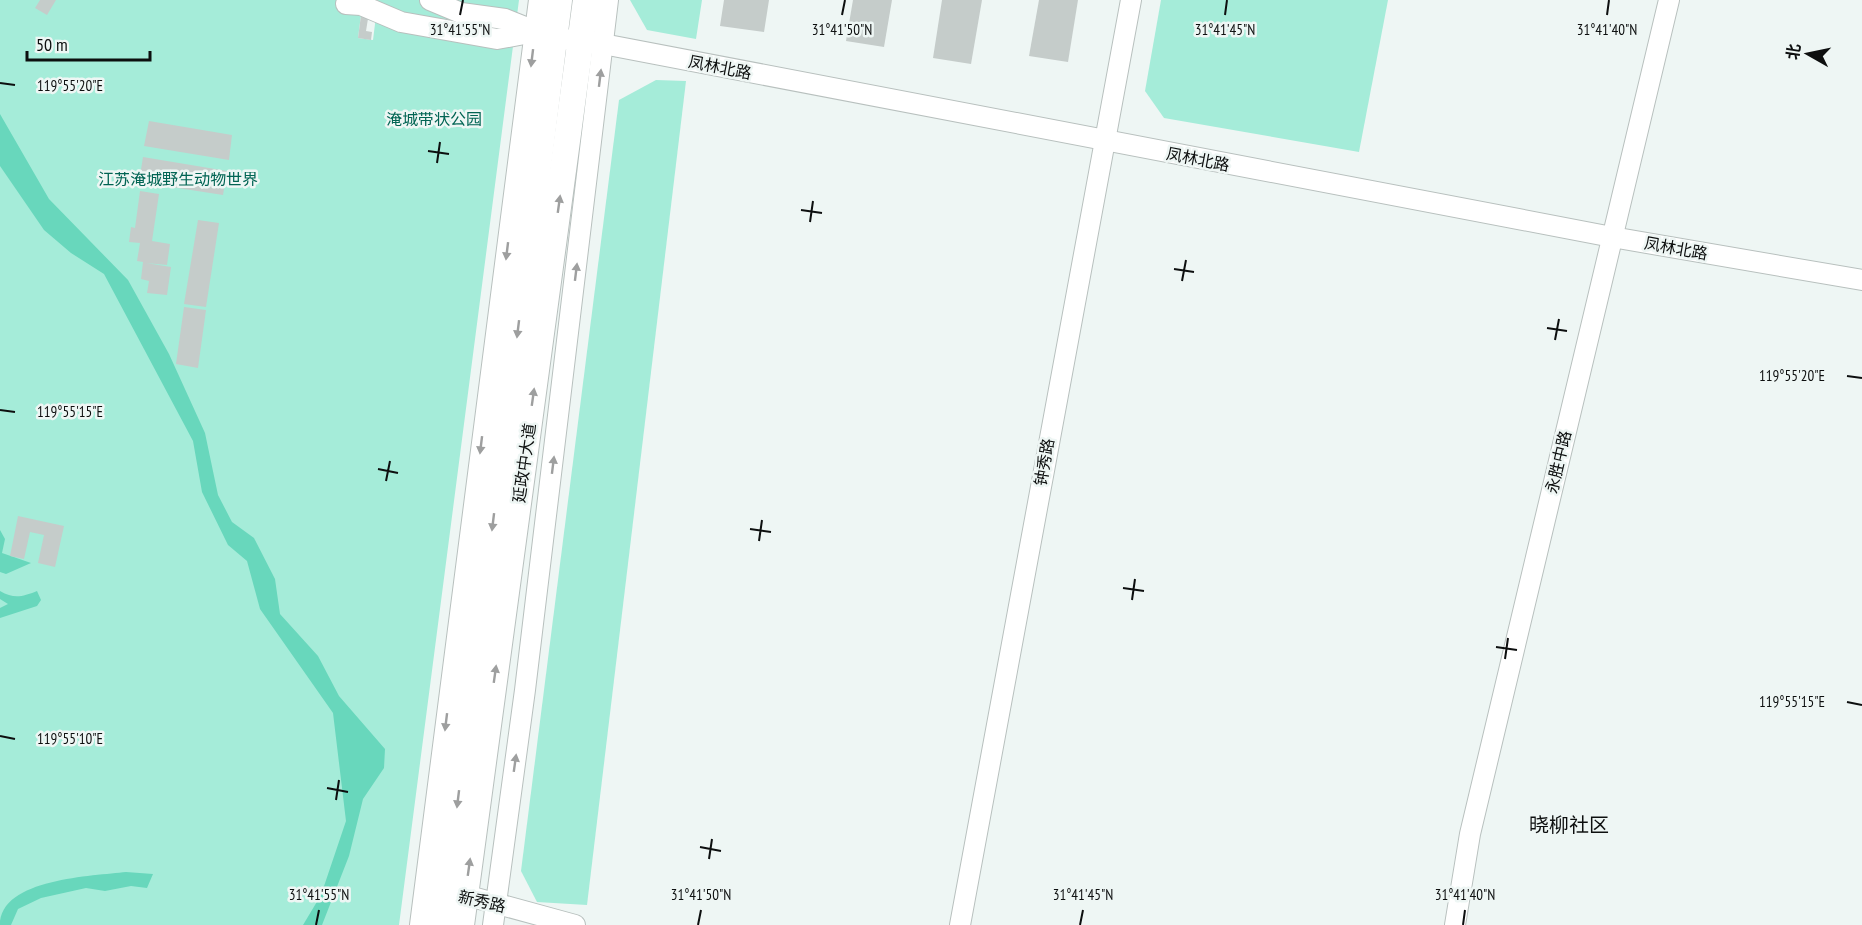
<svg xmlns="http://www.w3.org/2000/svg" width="1862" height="925" font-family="'PT Sans Narrow','Noto Sans SC',sans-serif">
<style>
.green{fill:#a5ecd9}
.water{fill:#68d7bc}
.building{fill:#c5ccca}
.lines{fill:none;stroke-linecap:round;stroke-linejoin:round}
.minor-casing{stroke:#b8c0be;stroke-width:22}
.major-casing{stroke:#b8c0be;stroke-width:28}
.minor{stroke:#fff;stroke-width:20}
.major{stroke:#fff;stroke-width:26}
.oneway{fill:#9e9f9f}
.ticks{fill:none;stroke:#0d0f0f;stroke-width:2}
.labels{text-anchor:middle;stroke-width:5;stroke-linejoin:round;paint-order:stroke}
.street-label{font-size:16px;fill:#0d0f0f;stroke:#eef6f4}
.park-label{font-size:16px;fill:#016453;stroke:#eef6f4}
.quarter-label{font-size:20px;fill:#0d0f0f;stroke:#eef6f4}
.ticks-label{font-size:15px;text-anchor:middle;fill:#0d0f0f;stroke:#eef6f4;stroke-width:5;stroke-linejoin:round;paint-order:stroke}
</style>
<rect width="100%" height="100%" fill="#eef6f4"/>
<!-- green -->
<g class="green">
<polygon points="0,0 363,0 358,38 373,40 378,0 519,0 399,925 0,925"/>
<polygon points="630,0 702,0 696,39 647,30"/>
<polygon points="1161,0 1388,0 1359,152 1164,118 1145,91"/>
<polygon points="656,80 686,81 587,905 537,902 521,871 619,100"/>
</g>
<!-- water -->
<g class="water">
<polygon points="0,114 49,199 128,280 169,354 205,433 218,495 232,522 254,538 275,579 280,614 318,656 339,696 385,749 384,768 363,799 349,856 322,925 303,925 321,895 346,821 333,713 260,609 247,561 228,545 202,492 193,441 104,274 71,253 44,230 0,166"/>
<polygon points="0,530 5,539 2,553 31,563 6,574 0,572"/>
<path d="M 0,591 C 14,599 22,597 37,591 L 41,600 L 37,606 L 0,618 L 0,608 L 8,604 L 0,599 Z"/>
<path d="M 126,872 L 153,874 L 147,888 L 131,886 L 105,891 L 86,888 L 41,898 L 18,909 L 11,925 L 0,925 C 0,878 94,876 126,872 Z"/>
</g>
<!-- building -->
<g class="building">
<polygon points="40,0 56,0 47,15 35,8"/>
<polygon points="363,0 371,0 366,31 372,32 371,40 358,38"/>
<polygon points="724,0 769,0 764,32 720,26"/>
<polygon points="853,0 892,0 884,47 846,41"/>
<polygon points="942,0 982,0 971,64 933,58"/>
<polygon points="1039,0 1078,0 1068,62 1029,56"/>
<polygon points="149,121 232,135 229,160 144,146"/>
<polygon points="143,157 227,171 223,195 139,182"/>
<polygon points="140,191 159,194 152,241 170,244 167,265 146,263 171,267 167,295 147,293 149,281 141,279 143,262 137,261 140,243 129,242 131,227 135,228"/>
<polygon points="198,220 219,223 206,307 184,304"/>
<polygon points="184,307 206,310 198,368 176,364"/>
<polygon points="18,516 64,526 55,567 38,563 44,535 30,532 24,559 10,556"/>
</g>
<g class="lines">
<!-- minor casing -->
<g class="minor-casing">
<g id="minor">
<polyline points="430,0 461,13 505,19 555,39 582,40 1612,237 1862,280"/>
<polyline points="346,4 361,5 401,22 497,39 535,32"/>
<polyline points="453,894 465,895 575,925"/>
<polyline points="420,925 539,0"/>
<polyline points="493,925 525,690 608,0"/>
<polyline points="960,925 1131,0"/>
<polyline points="1455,925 1470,834 1669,0"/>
</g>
</g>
<!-- major casing -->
<g class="major-casing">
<g id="major">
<polyline points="442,925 559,0"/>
<polyline points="461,925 586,0"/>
</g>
</g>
<!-- minor -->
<use href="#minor" class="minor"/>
<!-- major -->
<use href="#major" class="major"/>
</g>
<!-- one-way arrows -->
<defs><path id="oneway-solid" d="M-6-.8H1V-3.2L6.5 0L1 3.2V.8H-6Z" transform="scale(1.5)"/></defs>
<g class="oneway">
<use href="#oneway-solid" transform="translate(532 58) rotate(97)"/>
<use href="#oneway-solid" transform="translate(600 78) rotate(-83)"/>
<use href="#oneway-solid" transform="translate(559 204) rotate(-82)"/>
<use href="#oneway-solid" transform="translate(507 251) rotate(97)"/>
<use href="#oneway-solid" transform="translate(576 272) rotate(-83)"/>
<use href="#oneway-solid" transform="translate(518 329) rotate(97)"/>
<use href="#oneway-solid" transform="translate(533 397) rotate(-82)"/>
<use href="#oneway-solid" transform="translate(481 445) rotate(97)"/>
<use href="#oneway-solid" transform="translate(553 465) rotate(-83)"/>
<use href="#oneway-solid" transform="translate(493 522) rotate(97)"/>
<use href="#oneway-solid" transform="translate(495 674) rotate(-82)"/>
<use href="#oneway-solid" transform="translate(446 722) rotate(97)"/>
<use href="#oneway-solid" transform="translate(515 763) rotate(-82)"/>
<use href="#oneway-solid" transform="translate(458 799) rotate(97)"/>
<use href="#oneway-solid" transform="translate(469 867) rotate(-82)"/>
</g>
<!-- ticks -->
<path class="ticks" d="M 460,15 L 463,0M 842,15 L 845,0M 1225,15 L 1227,0M 1607,15 L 1609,0M 0,83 L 15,85M 428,151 L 449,154M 437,163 L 440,142M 801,210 L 822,213M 810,222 L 813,201M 1174,269 L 1194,272M 1182,281 L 1186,260M 1547,328 L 1567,331M 1555,340 L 1559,319M 1847,376 L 1862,378M 0,410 L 15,412M 378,469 L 398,473M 386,481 L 390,461M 750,529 L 771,532M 759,541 L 762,520M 1123,588 L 1144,591M 1132,600 L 1135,579M 1496,647 L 1517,650M 1505,659 L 1508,638M 1847,702 L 1862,705M 0,736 L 15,739M 327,788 L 348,792M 336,800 L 339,780M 700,847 L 721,851M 709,859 L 712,839M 316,925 L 319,910M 698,925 L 701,910M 1080,925 L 1083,910M 1463,925 L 1465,910"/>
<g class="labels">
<!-- street labels -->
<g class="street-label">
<text transform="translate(720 67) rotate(11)" y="6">凤林北路</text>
<text transform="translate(1198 159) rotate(11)" y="6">凤林北路</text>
<text transform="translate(1676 248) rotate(10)" y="6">凤林北路</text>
<text transform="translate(1044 462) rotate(-80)" y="6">钟秀路</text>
<text transform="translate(1558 462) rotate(-77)" y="6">永胜中路</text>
<text transform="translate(524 463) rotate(-82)" y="6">延政中大道</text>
<text transform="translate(482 901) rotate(13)" y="6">新秀路</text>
</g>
<!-- park labels -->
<g class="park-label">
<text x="434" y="125">淹城带状公园</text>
<text x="178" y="185">江苏淹城野生动物世界</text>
</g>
<!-- quarter labels -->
<g class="quarter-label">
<text x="1569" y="832">晓柳社区</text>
</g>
</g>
<g class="ticks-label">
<text x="460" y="35">31°41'55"N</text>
<text x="842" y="35">31°41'50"N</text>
<text x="1225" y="35">31°41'45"N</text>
<text x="1607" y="35">31°41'40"N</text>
<text x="70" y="91">119°55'20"E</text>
<text x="1792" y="381">119°55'20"E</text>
<text x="70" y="417">119°55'15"E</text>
<text x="1792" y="707">119°55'15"E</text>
<text x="70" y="744">119°55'10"E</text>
<text x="319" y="900">31°41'55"N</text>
<text x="701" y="900">31°41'50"N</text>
<text x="1083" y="900">31°41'45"N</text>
<text x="1465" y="900">31°41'40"N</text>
</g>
<!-- north arrow -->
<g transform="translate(1808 54) rotate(279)" stroke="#eef6f4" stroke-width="4.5" paint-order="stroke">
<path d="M0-4.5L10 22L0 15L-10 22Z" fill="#0d0f0f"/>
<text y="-9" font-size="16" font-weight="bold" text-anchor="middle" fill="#0d0f0f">北</text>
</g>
<!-- scale -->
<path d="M27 51v9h123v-9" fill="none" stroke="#0d0f0f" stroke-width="3"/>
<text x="36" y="51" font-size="18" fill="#0d0f0f" stroke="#eef6f4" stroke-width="4.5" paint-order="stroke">50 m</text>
</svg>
